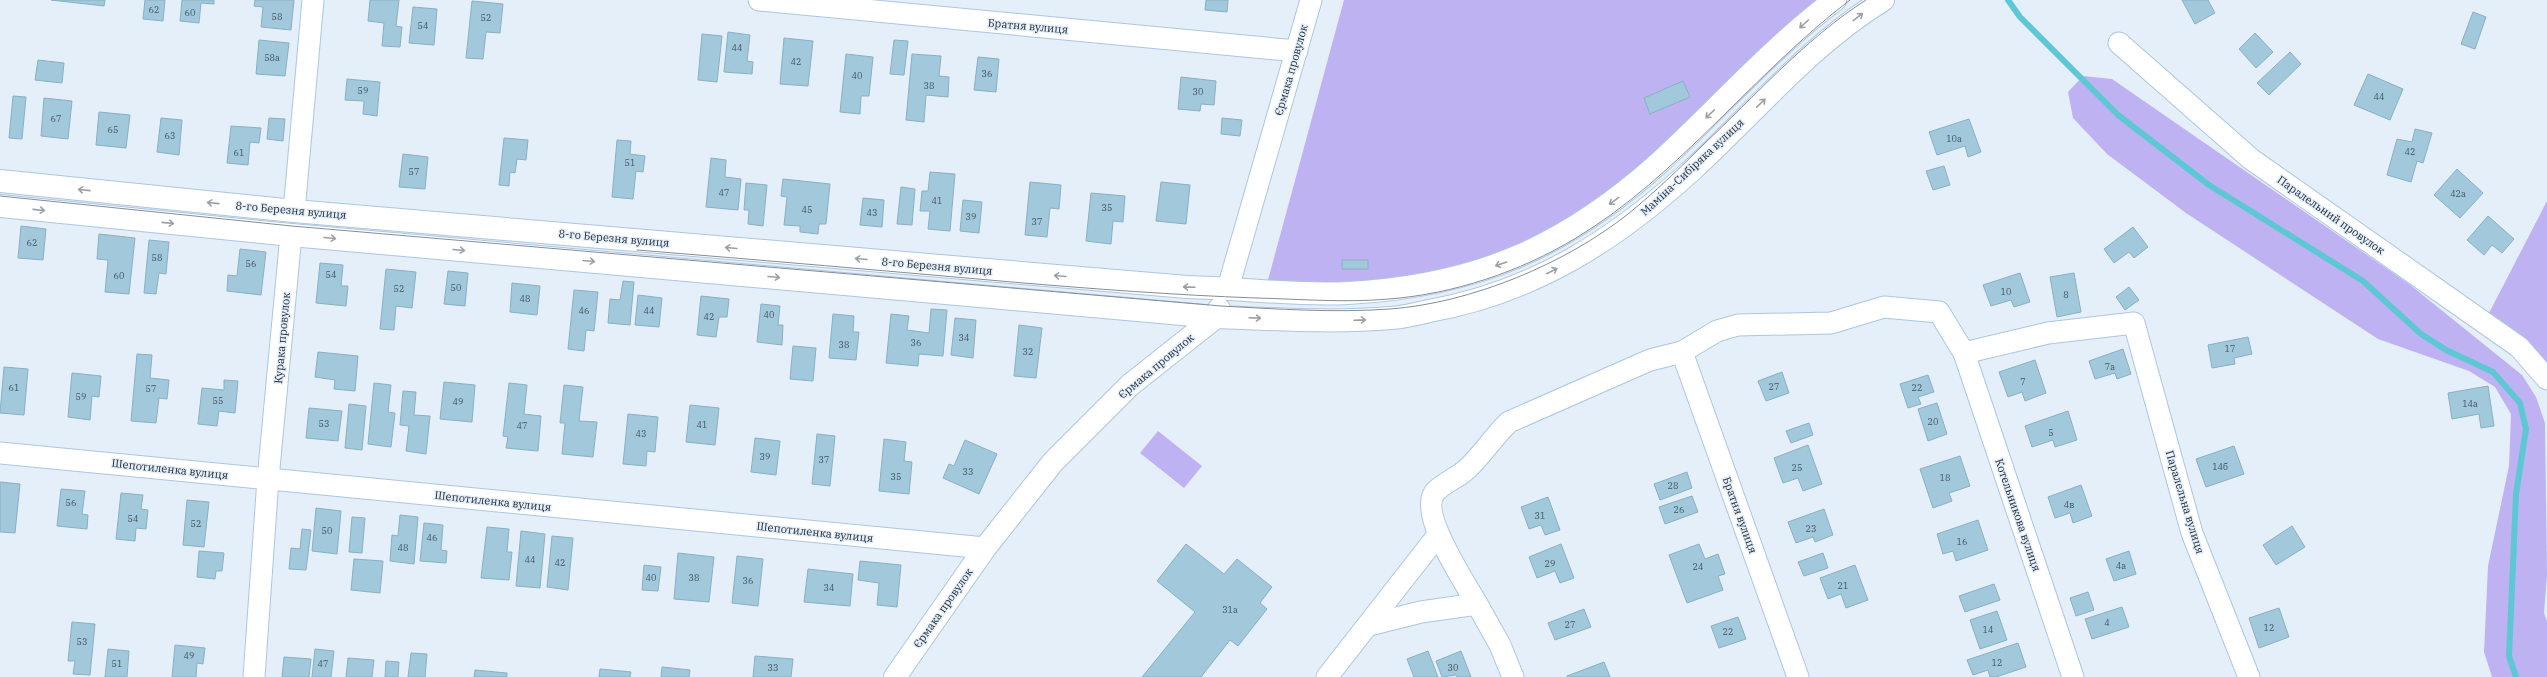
<svg xmlns="http://www.w3.org/2000/svg" width="2547" height="677" font-family="'IBM Plex Serif',serif">
<style>
.green{fill:#bfb2f3}
.lines{fill:none;stroke-linecap:round;stroke-linejoin:round}
.stream{stroke:#5ec7d4;stroke-width:6}
.building{fill:#a1c9db;stroke:#89b0c1}
.street-casing{stroke:#acc6e2;stroke-width:23}
.secondary-casing{stroke:#acc6e2;stroke-width:24}
.street{stroke:#fff;stroke-width:21}
.secondary{stroke:#fff;stroke-width:22}
.tram{stroke:#838d98;stroke-width:1}
.oneway{stroke:#9ca0a5}
.labels{text-anchor:middle;stroke-width:3;stroke-linejoin:round;paint-order:stroke}
.number-label{font-size:9px;fill:#425360}
.street-label{font-size:11px;fill:#222c37;stroke:#e4effa}
</style>
<rect width="100%" height="100%" fill="#e4effa"/>
<!-- green -->
<g class="green">
<polygon points="1344,0 1821,0 1654,156 1566,224 1454,271 1388,282 1324,283 1268,280"/>
<polygon points="2083,76 2112,79 2409,284 2522,375 2536,397 2545,423 2547,575 2544,613 2547,621 2547,677 2492,677 2484,652 2488,566 2509,466 2511,414 2495,387 2469,371 2378,339 2186,213 2107,154 2073,118 2068,92"/>
<polygon points="2547,201 2547,365 2488,315"/>
<polygon points="1158,431 1202,466 1184,488 1140,453"/>
</g>
<g class="lines">
<!-- stream -->
<polyline class="stream" points="2008,0 2020,17 2118,115 2209,185 2363,281 2421,334 2446,350 2493,372 2520,403 2526,429 2516,494 2509,656 2516,677"/>
</g>
<!-- building -->
<g class="building">
<polygon points="51,0 105,0 104,6"/>
<polygon points="145,0 165,0 163,21 143,19"/>
<polygon points="182,0 214,0 214,4 201,3 199,23 180,21"/>
<polygon points="255,0 294,0 291,30 261,27 263,7 254,6"/>
<polygon points="370,0 399,0 396,26 402,27 400,47 382,46 384,23 368,21"/>
<polygon points="1206,0 1228,0 1227,12 1205,10"/>
<polygon points="2182,0 2208,0 2215,13 2195,24"/>
<polygon points="472,1 503,4 500,33 486,32 483,59 466,58"/>
<polygon points="413,7 437,9 434,45 409,43"/>
<polygon points="2473,12 2486,17 2475,49 2461,44"/>
<polygon points="728,32 750,35 747,61 753,62 752,74 724,72"/>
<polygon points="2255,33 2273,52 2256,68 2239,49"/>
<polygon points="702,34 722,36 717,82 698,80"/>
<polygon points="784,38 813,41 808,86 780,84"/>
<polygon points="259,40 289,43 285,76 256,74"/>
<polygon points="894,40 908,41 904,75 890,74"/>
<polygon points="2290,52 2301,64 2269,95 2257,83"/>
<polygon points="846,54 873,57 869,96 861,96 860,114 840,112"/>
<polygon points="912,54 941,56 939,76 949,77 948,97 926,95 924,122 906,120"/>
<polygon points="978,57 999,59 996,92 974,90"/>
<polygon points="38,60 64,63 62,83 35,80"/>
<polygon points="2368,74 2403,89 2390,120 2354,105"/>
<polygon points="1181,77 1216,81 1214,105 1201,104 1200,111 1178,109"/>
<polygon points="347,79 380,82 377,116 363,114 364,101 345,100"/>
<polygon points="1683,81 1690,97 1650,114 1644,98"/>
<polygon points="13,96 26,97 22,139 9,138"/>
<polygon points="44,98 72,101 68,139 41,136"/>
<polygon points="99,112 130,115 126,148 96,145"/>
<polygon points="161,118 182,120 179,155 157,152"/>
<polygon points="269,118 285,119 283,141 267,139"/>
<polygon points="1222,118 1242,120 1240,136 1221,134"/>
<polygon points="1969,119 1981,152 1968,157 1965,146 1937,155 1929,132"/>
<polygon points="231,126 261,128 259,143 250,142 248,165 227,163"/>
<polygon points="2415,129 2432,133 2423,163 2417,161 2411,182 2387,175 2397,139 2412,142"/>
<polygon points="504,138 528,140 526,160 517,159 515,173 510,172 509,186 499,185"/>
<polygon points="617,140 631,141 630,154 645,156 643,172 636,171 633,199 612,197"/>
<polygon points="403,154 428,157 425,189 399,187"/>
<polygon points="711,158 726,160 725,177 741,179 738,210 706,207"/>
<polygon points="1944,166 1950,185 1933,190 1926,171"/>
<polygon points="2457,169 2483,193 2460,218 2434,195"/>
<polygon points="930,172 955,174 950,231 928,229 930,211 920,211 922,191 928,191"/>
<polygon points="783,179 830,184 826,224 819,224 818,234 800,232 800,226 784,225 787,197 781,196"/>
<polygon points="1030,182 1061,185 1059,209 1050,208 1047,237 1025,235"/>
<polygon points="1161,182 1190,185 1186,224 1156,221"/>
<polygon points="746,183 767,185 763,226 748,224 749,210 744,210"/>
<polygon points="901,187 915,189 912,225 897,224"/>
<polygon points="1091,193 1125,196 1123,222 1113,221 1111,244 1086,241"/>
<polygon points="863,198 884,200 882,227 860,225"/>
<polygon points="963,200 982,202 979,233 960,231"/>
<polygon points="2488,216 2514,239 2502,253 2492,245 2484,255 2467,240"/>
<polygon points="21,226 46,229 43,260 18,258"/>
<polygon points="2133,227 2148,247 2134,258 2129,252 2114,263 2104,249"/>
<polygon points="99,234 135,238 129,294 105,292 108,260 97,259"/>
<polygon points="149,240 169,242 166,274 159,273 156,294 144,293"/>
<polygon points="240,249 266,252 261,295 227,291 228,275 237,276"/>
<rect x="1342" y="260" width="26" height="9"/>
<polygon points="320,263 343,265 341,286 348,286 346,306 316,303"/>
<polygon points="386,269 416,272 412,308 396,306 394,330 380,329"/>
<polygon points="448,271 468,273 465,306 444,304"/>
<polygon points="2020,273 2030,302 2014,307 2011,300 1991,306 1983,285"/>
<polygon points="2074,273 2081,312 2057,317 2050,277"/>
<polygon points="623,281 634,282 630,325 608,323 610,299 620,300"/>
<polygon points="512,283 540,286 537,315 510,312"/>
<polygon points="2129,287 2139,300 2125,310 2116,297"/>
<polygon points="574,290 598,292 594,331 586,330 584,351 568,349"/>
<polygon points="638,295 662,298 659,327 635,325"/>
<polygon points="701,296 729,299 727,317 719,317 716,337 697,335"/>
<polygon points="761,304 780,306 778,325 783,325 782,345 757,342"/>
<polygon points="931,309 947,310 943,356 919,354 918,366 886,363 891,314 909,316 907,330 929,333"/>
<polygon points="833,314 854,316 853,332 859,332 856,360 829,358"/>
<polygon points="955,318 976,320 973,358 951,355"/>
<polygon points="1019,325 1042,328 1036,378 1014,376"/>
<polygon points="2248,337 2252,354 2234,358 2235,364 2212,368 2208,345"/>
<polygon points="793,346 816,348 813,381 790,379"/>
<polygon points="2123,349 2131,374 2117,379 2115,373 2095,379 2089,361"/>
<polygon points="318,352 358,356 355,391 334,389 335,380 315,377"/>
<polygon points="137,354 152,355 150,378 169,380 167,399 159,398 156,423 131,421"/>
<polygon points="2035,360 2046,393 2025,401 2022,392 2008,397 1999,372"/>
<polygon points="4,367 28,369 24,415 0,413"/>
<polygon points="1782,372 1789,393 1766,401 1758,381"/>
<polygon points="72,373 101,376 99,397 92,396 90,420 68,417"/>
<polygon points="1928,375 1934,392 1918,397 1921,404 1908,408 1900,384"/>
<polygon points="224,380 238,381 235,413 219,411 217,426 198,424 202,388 224,390"/>
<polygon points="444,382 475,385 472,422 440,419"/>
<polygon points="374,383 391,385 388,412 395,413 391,447 368,444"/>
<polygon points="509,383 527,385 524,414 541,416 538,451 506,448 508,437 503,436"/>
<polygon points="564,385 583,387 579,421 597,422 593,457 562,454 565,423 560,423"/>
<polygon points="2488,386 2494,426 2481,428 2479,414 2452,419 2448,393"/>
<polygon points="403,391 416,392 414,415 430,416 426,454 406,451 409,426 400,425"/>
<polygon points="1937,403 1947,434 1928,441 1918,409"/>
<polygon points="349,404 366,406 362,450 345,448"/>
<polygon points="690,405 719,408 715,445 686,442"/>
<polygon points="309,408 342,411 338,441 306,438"/>
<polygon points="2068,411 2077,440 2055,447 2053,440 2032,447 2025,426"/>
<polygon points="628,414 658,417 655,452 647,451 646,466 623,464"/>
<polygon points="1809,423 1813,435 1791,443 1786,431"/>
<polygon points="817,434 835,436 830,486 812,484"/>
<polygon points="755,438 780,441 776,475 751,472"/>
<polygon points="884,439 906,442 904,461 912,462 909,494 879,491"/>
<polygon points="965,440 997,454 979,494 943,478 949,464 954,466"/>
<polygon points="1808,445 1822,484 1803,491 1798,478 1783,483 1774,458"/>
<polygon points="2234,446 2244,474 2206,487 2196,459"/>
<polygon points="1960,456 1970,486 1949,493 1952,501 1933,508 1920,469"/>
<polygon points="1687,472 1692,488 1660,500 1654,484"/>
<polygon points="0,482 20,484 15,533 0,532"/>
<polygon points="2081,485 2092,516 2073,523 2070,513 2055,518 2048,497"/>
<polygon points="61,489 85,491 82,514 88,515 87,529 57,526"/>
<polygon points="121,493 143,495 141,509 148,510 146,529 136,528 135,541 116,539"/>
<polygon points="1692,496 1698,512 1665,524 1659,507"/>
<polygon points="1548,497 1560,530 1545,535 1541,525 1529,529 1521,507"/>
<polygon points="187,500 209,502 204,547 183,545"/>
<polygon points="316,508 341,511 337,554 312,551"/>
<polygon points="1824,509 1833,535 1815,542 1813,537 1796,543 1788,522"/>
<polygon points="400,515 418,517 414,564 390,561 392,535 398,536"/>
<polygon points="352,517 365,518 362,553 349,552"/>
<polygon points="1978,520 1988,550 1956,561 1953,551 1943,554 1937,534"/>
<polygon points="424,523 443,525 441,550 447,551 446,563 420,561"/>
<polygon points="2292,526 2305,547 2276,565 2263,545"/>
<polygon points="487,527 509,529 507,552 512,552 509,580 481,578"/>
<polygon points="302,529 311,530 306,570 289,569 291,548 300,549"/>
<polygon points="521,531 545,534 540,588 516,586"/>
<polygon points="552,536 573,538 568,590 547,587"/>
<polygon points="1186,544 1224,574 1237,559 1272,587 1260,603 1267,609 1238,646 1230,640 1201,677 1142,677 1195,612 1157,581"/>
<polygon points="1561,544 1574,578 1560,583 1555,571 1537,578 1529,557"/>
<polygon points="1699,544 1705,559 1718,554 1725,574 1718,576 1723,590 1687,603 1669,555"/>
<polygon points="199,551 224,553 222,571 216,571 215,579 197,577"/>
<polygon points="2129,551 2136,574 2114,581 2106,559"/>
<polygon points="678,553 714,557 709,602 674,599"/>
<polygon points="1823,553 1828,568 1804,576 1798,562"/>
<polygon points="737,556 763,559 758,606 732,603"/>
<polygon points="354,559 383,561 380,593 351,590"/>
<polygon points="860,561 901,565 897,607 877,605 879,583 858,580"/>
<polygon points="644,565 661,567 658,591 642,590"/>
<polygon points="1855,565 1868,600 1846,608 1841,594 1828,599 1820,578"/>
<polygon points="808,569 853,574 850,606 804,602"/>
<polygon points="1994,584 2000,600 1965,612 1959,596"/>
<polygon points="2088,592 2094,610 2076,616 2070,598"/>
<polygon points="2122,607 2129,627 2092,639 2085,619"/>
<polygon points="2279,608 2289,637 2259,648 2249,618"/>
<polygon points="1584,609 1591,627 1555,640 1548,623"/>
<polygon points="1997,611 2007,640 1980,649 1970,620"/>
<polygon points="1738,617 1746,639 1719,648 1711,626"/>
<polygon points="72,622 95,624 90,675 73,674 75,661 68,661"/>
<polygon points="2018,643 2026,667 1996,677 1990,677 1988,670 1973,675 1967,660"/>
<polygon points="175,645 205,648 203,664 197,663 196,677 172,677"/>
<polygon points="108,649 129,651 127,677 105,677"/>
<polygon points="315,649 334,651 331,677 312,677"/>
<polygon points="1428,651 1438,677 1414,677 1407,659"/>
<polygon points="1461,651 1471,677 1457,677 1456,675 1442,677 1436,661"/>
<polygon points="411,653 427,654 425,677 408,677"/>
<polygon points="755,656 793,659 791,677 753,677"/>
<polygon points="284,657 311,659 309,677 282,677"/>
<polygon points="348,658 374,660 372,677 346,677"/>
<polygon points="386,661 399,662 398,677 385,677"/>
<polygon points="1604,662 1610,677 1567,677 1567,676"/>
<polygon points="662,667 690,670 689,677 661,677"/>
<polygon points="600,669 631,672 630,677 599,677"/>
<polygon points="475,670 507,673 507,677 474,677"/>
</g>
<g class="lines">
<!-- street casing -->
<g class="street-casing">
<g id="street">
<polyline points="759,0 1297,51"/>
<polyline points="2119,43 2251,159 2519,347 2547,379"/>
<polyline points="294,211 313,0"/>
<polyline points="1228,288 1311,0"/>
<polyline points="1682,352 1798,677"/>
<polyline points="1964,353 2048,333 2134,323 2192,533 2249,677"/>
<polyline points="0,453 985,548"/>
<polyline points="1477,604 1500,645 1513,677"/>
<path d="M 1369,625 L 1421,612 L 1477,604 C 1466,584 1416,511 1436,491 C 1445,482 1459,477 1468,468 C 1483,454 1494,436 1509,422 L 1650,360 L 1682,352 L 1717,331 L 1738,325 L 1831,323 L 1884,307 L 1939,312 L 1964,353 L 2073,677"/>
<polyline points="254,677 268,479 291,235"/>
<polyline points="1327,677 1438,535"/>
</g>
</g>
<!-- secondary casing -->
<g class="secondary-casing">
<g id="secondary">
<path d="M 0,181 L 294,211 L 1187,287 C 1240,288 1295,296 1348,293 C 1476,286 1564,248 1659,163 C 1718,109 1771,48 1835,0"/>
<path d="M 0,206 L 291,235 L 1216,317 C 1274,319 1333,323 1391,318 C 1404,317 1417,314 1429,311 C 1534,292 1614,241 1692,170 C 1754,113 1810,45 1883,0"/>
<polyline points="895,677 985,548 1053,462 1130,385 1216,317 1219,309"/>
</g>
</g>
<!-- street -->
<use href="#street" class="street"/>
<!-- secondary -->
<use href="#secondary" class="secondary"/>
<!-- tram -->
<g class="tram">
<path d="M 0,196 L 292,226 L 1221,306 C 1277,309 1334,313 1390,309 C 1471,303 1565,264 1628,214 C 1655,192 1679,169 1703,145 C 1754,97 1806,38 1866,0"/>
<path d="M 637,250 C 762,260 887,271 1012,282 C 1094,289 1175,295 1256,298 C 1300,299 1344,303 1389,299 C 1453,294 1520,272 1576,238 C 1679,176 1754,73 1850,0"/>
</g>
</g>
<!-- one-way arrows -->
<defs><path id="oneway-shaft" d="M-6 0H5M1.5-3L5.5 0L1.5 3" fill="none" stroke-width="1.6" stroke-linecap="round" stroke-linejoin="round"/></defs>
<g class="oneway">
<use href="#oneway-shaft" transform="translate(1858 17) rotate(-38)"/>
<use href="#oneway-shaft" transform="translate(1804 24) rotate(138)"/>
<use href="#oneway-shaft" transform="translate(1761 103) rotate(-44)"/>
<use href="#oneway-shaft" transform="translate(1710 114) rotate(136)"/>
<use href="#oneway-shaft" transform="translate(84 190) rotate(-174)"/>
<use href="#oneway-shaft" transform="translate(1614 201) rotate(144)"/>
<use href="#oneway-shaft" transform="translate(213 203) rotate(-174)"/>
<use href="#oneway-shaft" transform="translate(39 210) rotate(6)"/>
<use href="#oneway-shaft" transform="translate(168 223) rotate(6)"/>
<use href="#oneway-shaft" transform="translate(330 238) rotate(5)"/>
<use href="#oneway-shaft" transform="translate(731 248) rotate(-175)"/>
<use href="#oneway-shaft" transform="translate(459 250) rotate(5)"/>
<use href="#oneway-shaft" transform="translate(861 259) rotate(-175)"/>
<use href="#oneway-shaft" transform="translate(589 261) rotate(5)"/>
<use href="#oneway-shaft" transform="translate(1501 264) rotate(161)"/>
<use href="#oneway-shaft" transform="translate(1552 271) rotate(-27)"/>
<use href="#oneway-shaft" transform="translate(1060 276) rotate(-175)"/>
<use href="#oneway-shaft" transform="translate(774 277) rotate(5)"/>
<use href="#oneway-shaft" transform="translate(1189 287) rotate(-178)"/>
<use href="#oneway-shaft" transform="translate(1255 318) rotate(2)"/>
<use href="#oneway-shaft" transform="translate(1360 320) rotate(-2)"/>
</g>
<g class="labels">
<!-- number labels -->
<g class="number-label">
<text x="154" y="13">62</text>
<text x="190" y="16">60</text>
<text x="277" y="20">58</text>
<text x="486" y="21">52</text>
<text x="423" y="29">54</text>
<text x="737" y="51">44</text>
<text x="272" y="61">58а</text>
<text x="796" y="65">42</text>
<text x="987" y="77">36</text>
<text x="857" y="79">40</text>
<text x="929" y="89">38</text>
<text x="363" y="94">59</text>
<text x="1198" y="95">30</text>
<text x="2379" y="100">44</text>
<text x="56" y="122">67</text>
<text x="113" y="133">65</text>
<text x="170" y="139">63</text>
<text x="1954" y="142">10а</text>
<text x="2410" y="155">42</text>
<text x="239" y="156">61</text>
<text x="630" y="166">51</text>
<text x="414" y="175">57</text>
<text x="724" y="196">47</text>
<text x="2458" y="197">42а</text>
<text x="937" y="204">41</text>
<text x="1107" y="211">35</text>
<text x="807" y="213">45</text>
<text x="872" y="216">43</text>
<text x="971" y="220">39</text>
<text x="1037" y="225">37</text>
<text x="32" y="246">62</text>
<text x="157" y="261">58</text>
<text x="251" y="267">56</text>
<text x="331" y="278">54</text>
<text x="119" y="279">60</text>
<text x="456" y="291">50</text>
<text x="399" y="292">52</text>
<text x="2006" y="295">10</text>
<text x="2066" y="298">8</text>
<text x="525" y="302">48</text>
<text x="584" y="314">46</text>
<text x="649" y="314">44</text>
<text x="769" y="318">40</text>
<text x="709" y="320">42</text>
<text x="964" y="341">34</text>
<text x="916" y="346">36</text>
<text x="844" y="348">38</text>
<text x="2230" y="352">17</text>
<text x="1028" y="355">32</text>
<text x="2110" y="370">7а</text>
<text x="2023" y="385">7</text>
<text x="1774" y="390">27</text>
<text x="14" y="391">61</text>
<text x="1917" y="391">22</text>
<text x="151" y="392">57</text>
<text x="81" y="400">59</text>
<text x="218" y="404">55</text>
<text x="458" y="405">49</text>
<text x="2470" y="407">14а</text>
<text x="1933" y="425">20</text>
<text x="324" y="427">53</text>
<text x="702" y="428">41</text>
<text x="522" y="429">47</text>
<text x="2051" y="436">5</text>
<text x="641" y="437">43</text>
<text x="765" y="460">39</text>
<text x="824" y="463">37</text>
<text x="2220" y="470">14б</text>
<text x="1797" y="471">25</text>
<text x="968" y="475">33</text>
<text x="896" y="480">35</text>
<text x="1945" y="481">18</text>
<text x="1673" y="489">28</text>
<text x="71" y="506">56</text>
<text x="2069" y="508">4в</text>
<text x="1679" y="513">26</text>
<text x="1540" y="519">31</text>
<text x="133" y="522">54</text>
<text x="196" y="527">52</text>
<text x="1811" y="532">23</text>
<text x="327" y="534">50</text>
<text x="432" y="541">46</text>
<text x="1962" y="545">16</text>
<text x="403" y="551">48</text>
<text x="530" y="563">44</text>
<text x="560" y="566">42</text>
<text x="1550" y="567">29</text>
<text x="2121" y="569">4а</text>
<text x="1698" y="570">24</text>
<text x="651" y="581">40</text>
<text x="694" y="581">38</text>
<text x="748" y="584">36</text>
<text x="1843" y="589">21</text>
<text x="829" y="591">34</text>
<text x="1230" y="613">31а</text>
<text x="2107" y="626">4</text>
<text x="1570" y="628">27</text>
<text x="2269" y="631">12</text>
<text x="1988" y="633">14</text>
<text x="1728" y="635">22</text>
<text x="82" y="645">53</text>
<text x="189" y="659">49</text>
<text x="1997" y="666">12</text>
<text x="117" y="667">51</text>
<text x="323" y="667">47</text>
<text x="773" y="671">33</text>
<text x="1453" y="671">30</text>
</g>
<!-- street labels -->
<g class="street-label">
<text transform="translate(1028 26) rotate(5)" y="4">Братня вулиця</text>
<text transform="translate(1291 70) rotate(-74)" y="4">Єрмака провулок</text>
<text transform="translate(1692 167) rotate(-43)" y="4">Маміна-Сибіряка вулиця</text>
<text transform="translate(291 210) rotate(5)" y="4">8-го Березня вулиця</text>
<text transform="translate(2331 215) rotate(35)" y="4">Паралельний провулок</text>
<text transform="translate(614 238) rotate(5)" y="4">8-го Березня вулиця</text>
<text transform="translate(937 266) rotate(5)" y="4">8-го Березня вулиця</text>
<text transform="translate(282 338) rotate(-85)" y="4">Курака провулок</text>
<text transform="translate(1156 366) rotate(-40)" y="4">Єрмака провулок</text>
<text transform="translate(170 469) rotate(6)" y="4">Шепотиленка вулиця</text>
<text transform="translate(493 501) rotate(6)" y="4">Шепотиленка вулиця</text>
<text transform="translate(2185 502) rotate(73)" y="4">Паралельна вулиця</text>
<text transform="translate(1740 515) rotate(70)" y="4">Братня вулиця</text>
<text transform="translate(2018 515) rotate(71)" y="4">Котельникова вулиця</text>
<text transform="translate(815 532) rotate(6)" y="4">Шепотиленка вулиця</text>
<text transform="translate(943 608) rotate(-55)" y="4">Єрмака провулок</text>
</g>
</g>
</svg>
